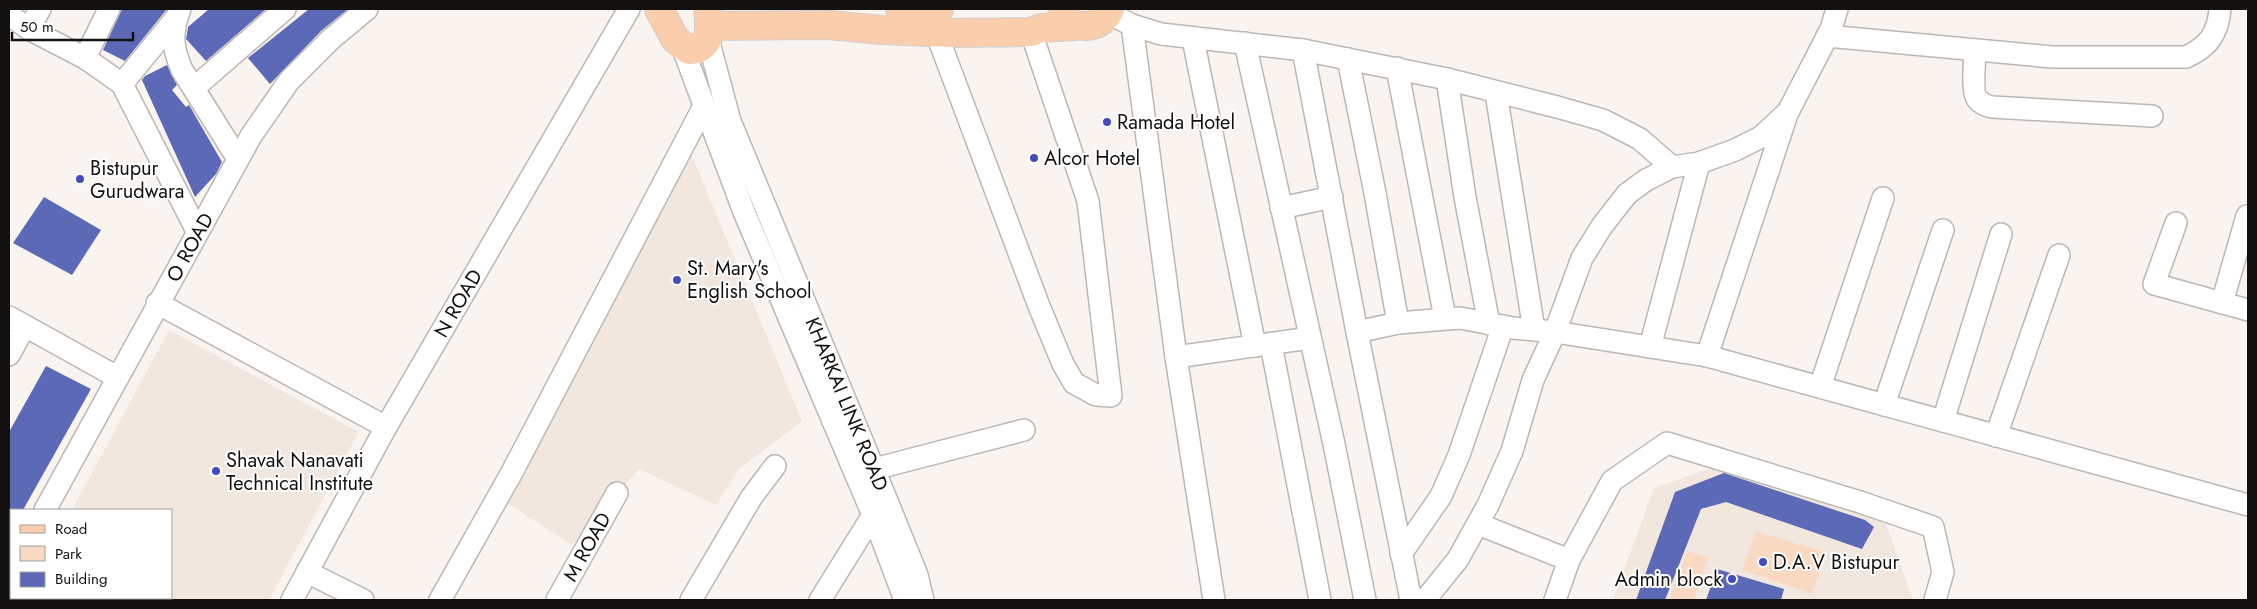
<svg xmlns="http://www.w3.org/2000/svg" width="2257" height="609" font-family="Jost,sans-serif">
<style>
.built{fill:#f2e7de}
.green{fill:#fad9c3}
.building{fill:#5b69b6}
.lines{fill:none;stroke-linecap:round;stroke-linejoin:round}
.minor-casing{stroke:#bcb7b3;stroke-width:24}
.major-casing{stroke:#d0cfcf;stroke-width:30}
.minor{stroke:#fff;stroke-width:21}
.major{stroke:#facdad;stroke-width:28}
.poi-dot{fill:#414abe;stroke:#fff;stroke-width:2}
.labels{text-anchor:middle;stroke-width:4;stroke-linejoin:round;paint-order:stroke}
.poi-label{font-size:20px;fill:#131110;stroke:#fff;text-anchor:start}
.street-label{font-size:20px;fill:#131110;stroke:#fff}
</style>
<rect width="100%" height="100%" fill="#faf4f0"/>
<!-- built -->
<g class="built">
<polygon points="685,139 802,421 739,469 716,505 639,469 572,545 498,497"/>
<polygon points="169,330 359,432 269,600 24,600 26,598 171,598 171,510 72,510"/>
<polygon points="1732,461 1858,507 1886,524 1913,600 1613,600 1654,488"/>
</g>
<!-- green -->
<g class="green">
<polygon points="1756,531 1826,553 1812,594 1742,570"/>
<polygon points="1687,551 1708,557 1693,600 1669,600"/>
</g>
<!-- building -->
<g class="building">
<polygon points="122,9 167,9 125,61 103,50"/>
<polygon points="209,9 266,9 206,61 186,39 187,34 188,27"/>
<polygon points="309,9 348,9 321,31 270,84 248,58"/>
<polygon points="167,65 177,85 172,90 186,107 189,105 222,162 216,174 195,197 142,80 145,76"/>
<polygon points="44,197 101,230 72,275 13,243"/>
<polygon points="46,366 91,389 23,510 9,510 9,432"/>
<polygon points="1724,473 1865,520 1874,527 1862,549 1726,502 1701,509 1665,600 1636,600 1675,492"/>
<polygon points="1717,569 1784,589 1781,600 1706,600"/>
</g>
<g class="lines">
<!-- minor casing -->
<g class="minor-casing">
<g id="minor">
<path d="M 180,9 C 171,33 172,47 182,70 L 238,159"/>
<polyline points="1108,13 1132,25 1161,34 1303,50 1447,79 1557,107 1603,120 1640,139 1672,167"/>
<polyline points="9,15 29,29 85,58 122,84 197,231"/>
<polyline points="1132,25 1176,357 1214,600"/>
<polyline points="29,29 40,9"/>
<polyline points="936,32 1039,306 1063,364 1074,383 1096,395 1111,396 1088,201 1031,32"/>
<path d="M 1827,36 L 2052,57 L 2186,57 C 2208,47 2218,34 2220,9"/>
<path id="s1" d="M 708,39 L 730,121 L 885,496 L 917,575 L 923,600"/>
<polyline points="1193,39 1255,346"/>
<polyline points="1245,43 1334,444 1365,600"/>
<polyline points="682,46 744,212 873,515 905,600"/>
<polyline points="1303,50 1357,332 1411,600"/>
<path d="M 1975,50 C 1975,61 1971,93 1978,100 C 1982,104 1987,106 1992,107 L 2152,116"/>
<polyline points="85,58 109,9"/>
<polyline points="1348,59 1375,193 1398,323"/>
<polyline points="1397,68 1445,318"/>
<polyline points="1447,79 1465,197 1489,324"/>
<polyline points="122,84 177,17"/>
<polyline points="194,88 285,9"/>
<polyline points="1496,93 1534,330"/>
<polyline points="1281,208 1332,197"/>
<polyline points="2176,223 2154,284 2248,310"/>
<polyline points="157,303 386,427"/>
<polyline points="2222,303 2247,216"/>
<polyline points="9,317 117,377"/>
<polyline points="1357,332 1398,323 1460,318 1513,328 1555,332 1707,356 2248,505"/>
<polyline points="1271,344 1320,600"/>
<polyline points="1650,347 1699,163"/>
<polyline points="9,355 25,326"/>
<polyline points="1707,356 1787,114"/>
<polyline points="1176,357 1310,338"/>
<polyline points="1820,387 1883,198"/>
<polyline points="1884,405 1943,230"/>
<polyline points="1943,421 2001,234"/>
<polyline points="1996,436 2059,255"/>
<polyline points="874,469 1024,430"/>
<path id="s2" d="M 45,510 L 251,136 L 289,81 L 330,40 L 367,9"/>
<polyline points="1478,524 1569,560 1555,600"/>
<polyline points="1401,554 1441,496 1459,455 1503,326"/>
<polyline points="1569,560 1612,481 1667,443 1860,502 1933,527 1943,572 1935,600"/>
<polyline points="307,572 363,600"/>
<polyline points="9,576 11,571"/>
<polyline points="114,598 114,600"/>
<path id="s3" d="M 292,600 L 386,427 L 629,9"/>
<polyline points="440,600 511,474 704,106"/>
<path id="s4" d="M 557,600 L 617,493"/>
<polyline points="691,600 751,498 775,466"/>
<polyline points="820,600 873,515"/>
<polyline points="1425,600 1458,559 1488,505 1512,451 1533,380 1555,332 1582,258 1602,226 1627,194 1646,180 1672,167 1699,163 1735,150 1761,137 1788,112 1831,29 1837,9"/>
</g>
</g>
<!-- major casing -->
<g class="major-casing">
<g id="major">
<path d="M 659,9 L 675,39 L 689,50 C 713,49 710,27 708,9"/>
<polyline points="900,9 939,9"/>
<path d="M 1061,18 C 1078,29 1100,31 1110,9"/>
<polyline points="710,26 829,25 882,30 950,33 1031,32 1041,28 1075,26"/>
</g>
</g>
<!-- minor -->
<use href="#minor" class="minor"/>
<!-- major -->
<use href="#major" class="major"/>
</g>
<!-- markers -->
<g class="poi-dot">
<circle cx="1107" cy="122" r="5"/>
<circle cx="1034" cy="158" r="5"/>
<circle cx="80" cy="179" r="5"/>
<circle cx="677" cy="280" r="5"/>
<circle cx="216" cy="471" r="5"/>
<circle cx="1763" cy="562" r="5"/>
<circle cx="1732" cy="579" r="5"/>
</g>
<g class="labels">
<!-- poi labels -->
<g class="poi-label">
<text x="1117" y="129">Ramada Hotel</text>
<text x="1044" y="165">Alcor Hotel</text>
<text x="90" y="175">Bistupur<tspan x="90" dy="23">Gurudwara</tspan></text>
<text x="687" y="275">St. Mary's<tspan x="687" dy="23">English School</tspan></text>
<text x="226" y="467">Shavak Nanavati<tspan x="226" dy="23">Technical Institute</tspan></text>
<text x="1773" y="569">D.A.V Bistupur</text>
<text x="1722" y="586" text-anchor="end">Admin block</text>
</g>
<!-- street labels -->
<g class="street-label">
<text dy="7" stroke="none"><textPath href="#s2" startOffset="300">O ROAD</textPath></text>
<text dy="7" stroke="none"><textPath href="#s3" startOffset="340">N ROAD</textPath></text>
<text dy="7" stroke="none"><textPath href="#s1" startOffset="391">KHARKAI LINK ROAD</textPath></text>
<text dy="7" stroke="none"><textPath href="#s4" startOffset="61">M ROAD</textPath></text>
</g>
</g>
<!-- border -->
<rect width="2257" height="609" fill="none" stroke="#131110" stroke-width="20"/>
<!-- legend -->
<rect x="10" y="509" width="162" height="90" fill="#ffffff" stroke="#a1a09f"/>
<rect x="20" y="525" width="25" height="8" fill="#facdad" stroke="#a1a09f"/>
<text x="55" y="534" font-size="15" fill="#131110">Road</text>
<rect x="20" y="546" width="25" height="15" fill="#fad9c3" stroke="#a1a09f"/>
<text x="55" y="559" font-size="15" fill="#131110">Park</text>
<rect x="20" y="572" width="25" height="15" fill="#5b69b6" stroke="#a1a09f"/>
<text x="55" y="584" font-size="15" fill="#131110">Building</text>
<!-- scale -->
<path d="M12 32v8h121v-8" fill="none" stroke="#131110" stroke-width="2.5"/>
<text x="20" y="32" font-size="15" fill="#131110" stroke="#ffffff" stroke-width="4" paint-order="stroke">50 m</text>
</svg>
